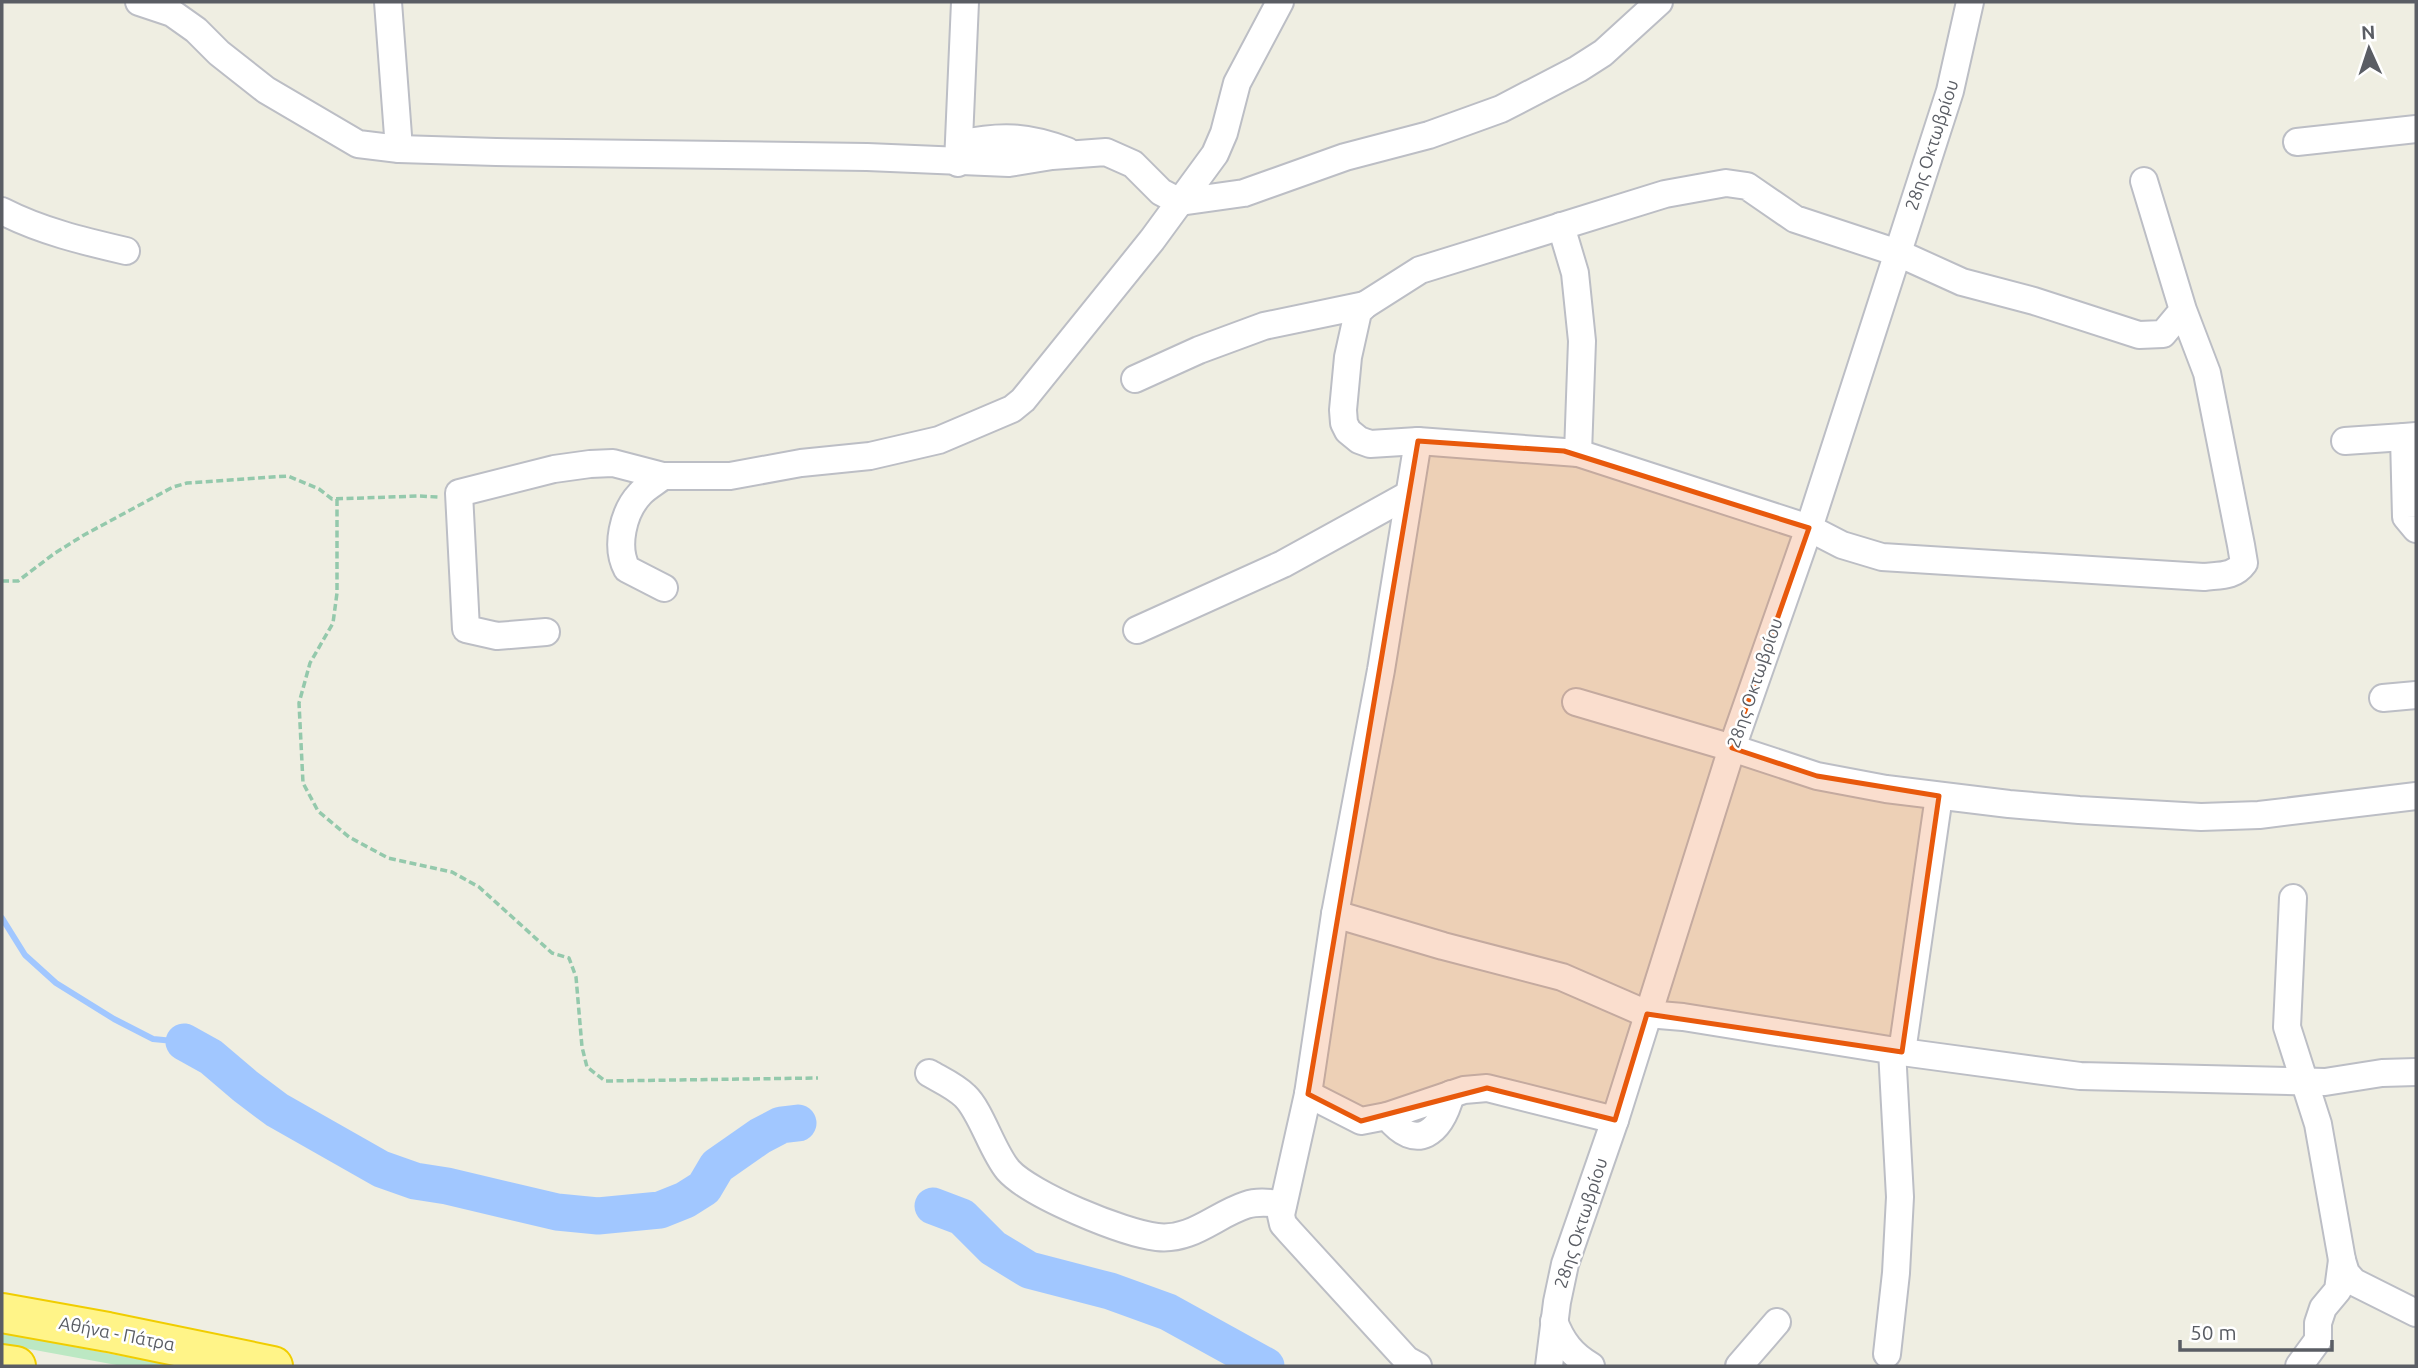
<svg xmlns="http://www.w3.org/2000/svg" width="2418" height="1368" font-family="Ubuntu,sans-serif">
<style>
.green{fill:#bce8c3}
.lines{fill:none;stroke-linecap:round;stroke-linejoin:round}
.stream{stroke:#a1c7ff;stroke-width:6}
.river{stroke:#a1c7ff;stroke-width:37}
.minor-casing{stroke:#bcbec5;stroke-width:30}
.highway-casing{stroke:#f0cd00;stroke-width:42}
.path{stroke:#94c9ac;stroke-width:3.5;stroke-dasharray:7 3.5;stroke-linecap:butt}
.minor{stroke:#fff;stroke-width:26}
.highway{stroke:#fff488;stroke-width:38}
.marked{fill:#e8590c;fill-opacity:0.2;stroke:#e8590c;stroke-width:5;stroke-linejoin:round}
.labels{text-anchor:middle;stroke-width:5;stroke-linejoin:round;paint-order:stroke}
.street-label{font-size:18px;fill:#5a5d64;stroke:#fff}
</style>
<rect width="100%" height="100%" fill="#efeee2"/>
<!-- green -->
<polygon class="green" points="2,1333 174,1366 122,1366 2,1344"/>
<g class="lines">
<!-- stream -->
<polyline class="stream" points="2,918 25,955 56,983 114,1019 153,1039 184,1042"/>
<!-- river -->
<g class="river">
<polyline points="184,1042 211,1057 245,1086 277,1110 381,1169 415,1181 447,1186 557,1212 598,1216 660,1210 685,1200 704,1188 717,1166 760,1136 781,1125 798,1123"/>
<polyline points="933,1206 962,1217 993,1248 1029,1270 1110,1291 1168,1312 1266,1366"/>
</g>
<!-- minor casing -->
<g class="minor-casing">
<g id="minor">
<polyline points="139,2 172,13 196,30 219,53 266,90 358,144 399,149 496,152 867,157 1009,163 1052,156 1106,152 1133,164 1161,192 1180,202 1244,193 1345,157 1429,135 1501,109 1578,69 1603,53 1659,2"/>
<polyline points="388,2 399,149"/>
<polyline points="2297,142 2416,129"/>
<path d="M 959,144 C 1002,135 1026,136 1067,151"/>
<polyline points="958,163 965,2"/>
<path d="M 2144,181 L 2183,310 L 2163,334 L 2139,335 L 2034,301 L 1962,282 L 1898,253 L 1795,219 L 1747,186 L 1726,183 L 1665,194 L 1420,270 L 1365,305 L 1358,312 L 1348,357 L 1343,410 L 1344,423 L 1348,431 L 1359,440 L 1370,444 L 1418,441 L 1578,453 L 1809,528 L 1842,545 L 1882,557 L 2204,577 C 2220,575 2234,577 2244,563 L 2241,545 L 2207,373 L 2183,310"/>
<path d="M 2,211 C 41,231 83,241 126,251"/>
<polyline points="1561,226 1575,273 1582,341 1578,453"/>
<polyline points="1135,379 1199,350 1264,326 1365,305"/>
<polyline points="2416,436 2404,437 2406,517 2416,529"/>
<polyline points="2345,441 2404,437"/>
<path d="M 663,476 C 656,482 646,487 640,494 C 623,512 615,547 627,569 L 664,588"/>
<polyline points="1137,630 1283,564 1408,495"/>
<polyline points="546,632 497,636 466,629 459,493 554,469 590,464 613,463 663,476 730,476 801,463 870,456 939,440 1012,409 1023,400 1152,240 1215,154 1224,133 1237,83 1280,2"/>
<polyline points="2383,698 2416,695"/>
<polyline points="1576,702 1732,748 1817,776 1886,789 2009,804 2079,810 2201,817 2259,815 2416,796"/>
<polyline points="2293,898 2287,1027 2318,1124 2342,1260 2346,1273 2354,1282 2416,1313"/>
<polyline points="1335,914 1443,946 1562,977 1647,1014 1683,1017 1902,1052 2080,1076 2325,1082 2382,1073 2416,1072"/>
<polyline points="1902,1052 1939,796"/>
<path d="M 929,1073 C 941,1080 955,1086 965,1096 C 981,1111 992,1151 1008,1170 C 1030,1195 1123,1233 1157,1237 C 1192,1241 1215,1215 1246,1205 C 1258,1201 1271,1203 1283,1204"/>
<polyline points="1308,1094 1361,1121 1387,1116 1464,1090 1487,1088 1615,1120"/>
<path d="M 1387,1116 C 1417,1154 1441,1132 1451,1094"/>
<path d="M 1554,1321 C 1562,1342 1572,1355 1591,1366"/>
<polyline points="1887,1354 1896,1273 1900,1197 1892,1050"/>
<polyline points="1418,1366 1407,1360 1290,1232 1283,1224 1281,1215 1308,1094 1335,914 1381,670 1418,441"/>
<polyline points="1549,1366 1557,1302 1565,1264 1615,1120 1732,748 1809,528 1950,91 1970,2"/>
<polyline points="1739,1366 1777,1322"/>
<polyline points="2299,1366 2318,1340 2318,1323 2323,1308 2338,1290 2342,1260"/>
</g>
</g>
<!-- highway casing -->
<g class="highway-casing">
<g id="highway">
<polyline points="2,1313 108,1332 273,1366"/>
<polyline points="2,1364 16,1366"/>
</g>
</g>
<!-- path -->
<g class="path">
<polyline points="337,499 337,593 333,623 310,663 299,703 303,783 318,811 349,837 388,858 452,872 479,887 552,953 569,958 576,977 582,1047 587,1067 605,1081 818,1078"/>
<polyline points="2,581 18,581 55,553 84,535 173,487 187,483 288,476 319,489 332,499 418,496 438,497"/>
</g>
<!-- minor -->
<use href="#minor" class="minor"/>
<!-- highway -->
<use href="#highway" class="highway"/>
</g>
<!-- marked area -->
<path class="marked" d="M 1418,441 L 1564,451 L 1809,528 L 1732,748 L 1817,776 L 1939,796 L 1902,1052 L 1647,1014 L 1615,1120 L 1487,1088 L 1361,1121 L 1308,1094 Z"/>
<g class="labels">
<!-- street labels -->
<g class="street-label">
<text transform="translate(1932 145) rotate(-72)" y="6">28ης Οκτωβρίου</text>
<text transform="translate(1755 683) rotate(-71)" y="6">28ης Οκτωβρίου</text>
<text transform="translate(1581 1223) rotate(-72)" y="6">28ης Οκτωβρίου</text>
<text transform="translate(117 1334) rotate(11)" y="6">Αθήνα - Πάτρα</text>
</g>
</g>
<!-- border -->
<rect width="2418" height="1368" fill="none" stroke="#5a5d64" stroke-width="7"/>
<!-- north arrow -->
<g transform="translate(2369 49) rotate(357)" stroke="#ffffff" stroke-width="5" paint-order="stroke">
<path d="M0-5L12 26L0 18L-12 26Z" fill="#5a5d64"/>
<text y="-10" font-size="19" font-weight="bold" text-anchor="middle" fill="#5a5d64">N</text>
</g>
<!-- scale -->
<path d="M2180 1340v10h152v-10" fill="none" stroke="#5a5d64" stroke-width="3.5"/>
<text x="2190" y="1340" font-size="21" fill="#5a5d64" stroke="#ffffff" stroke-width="5" paint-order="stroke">50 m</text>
</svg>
